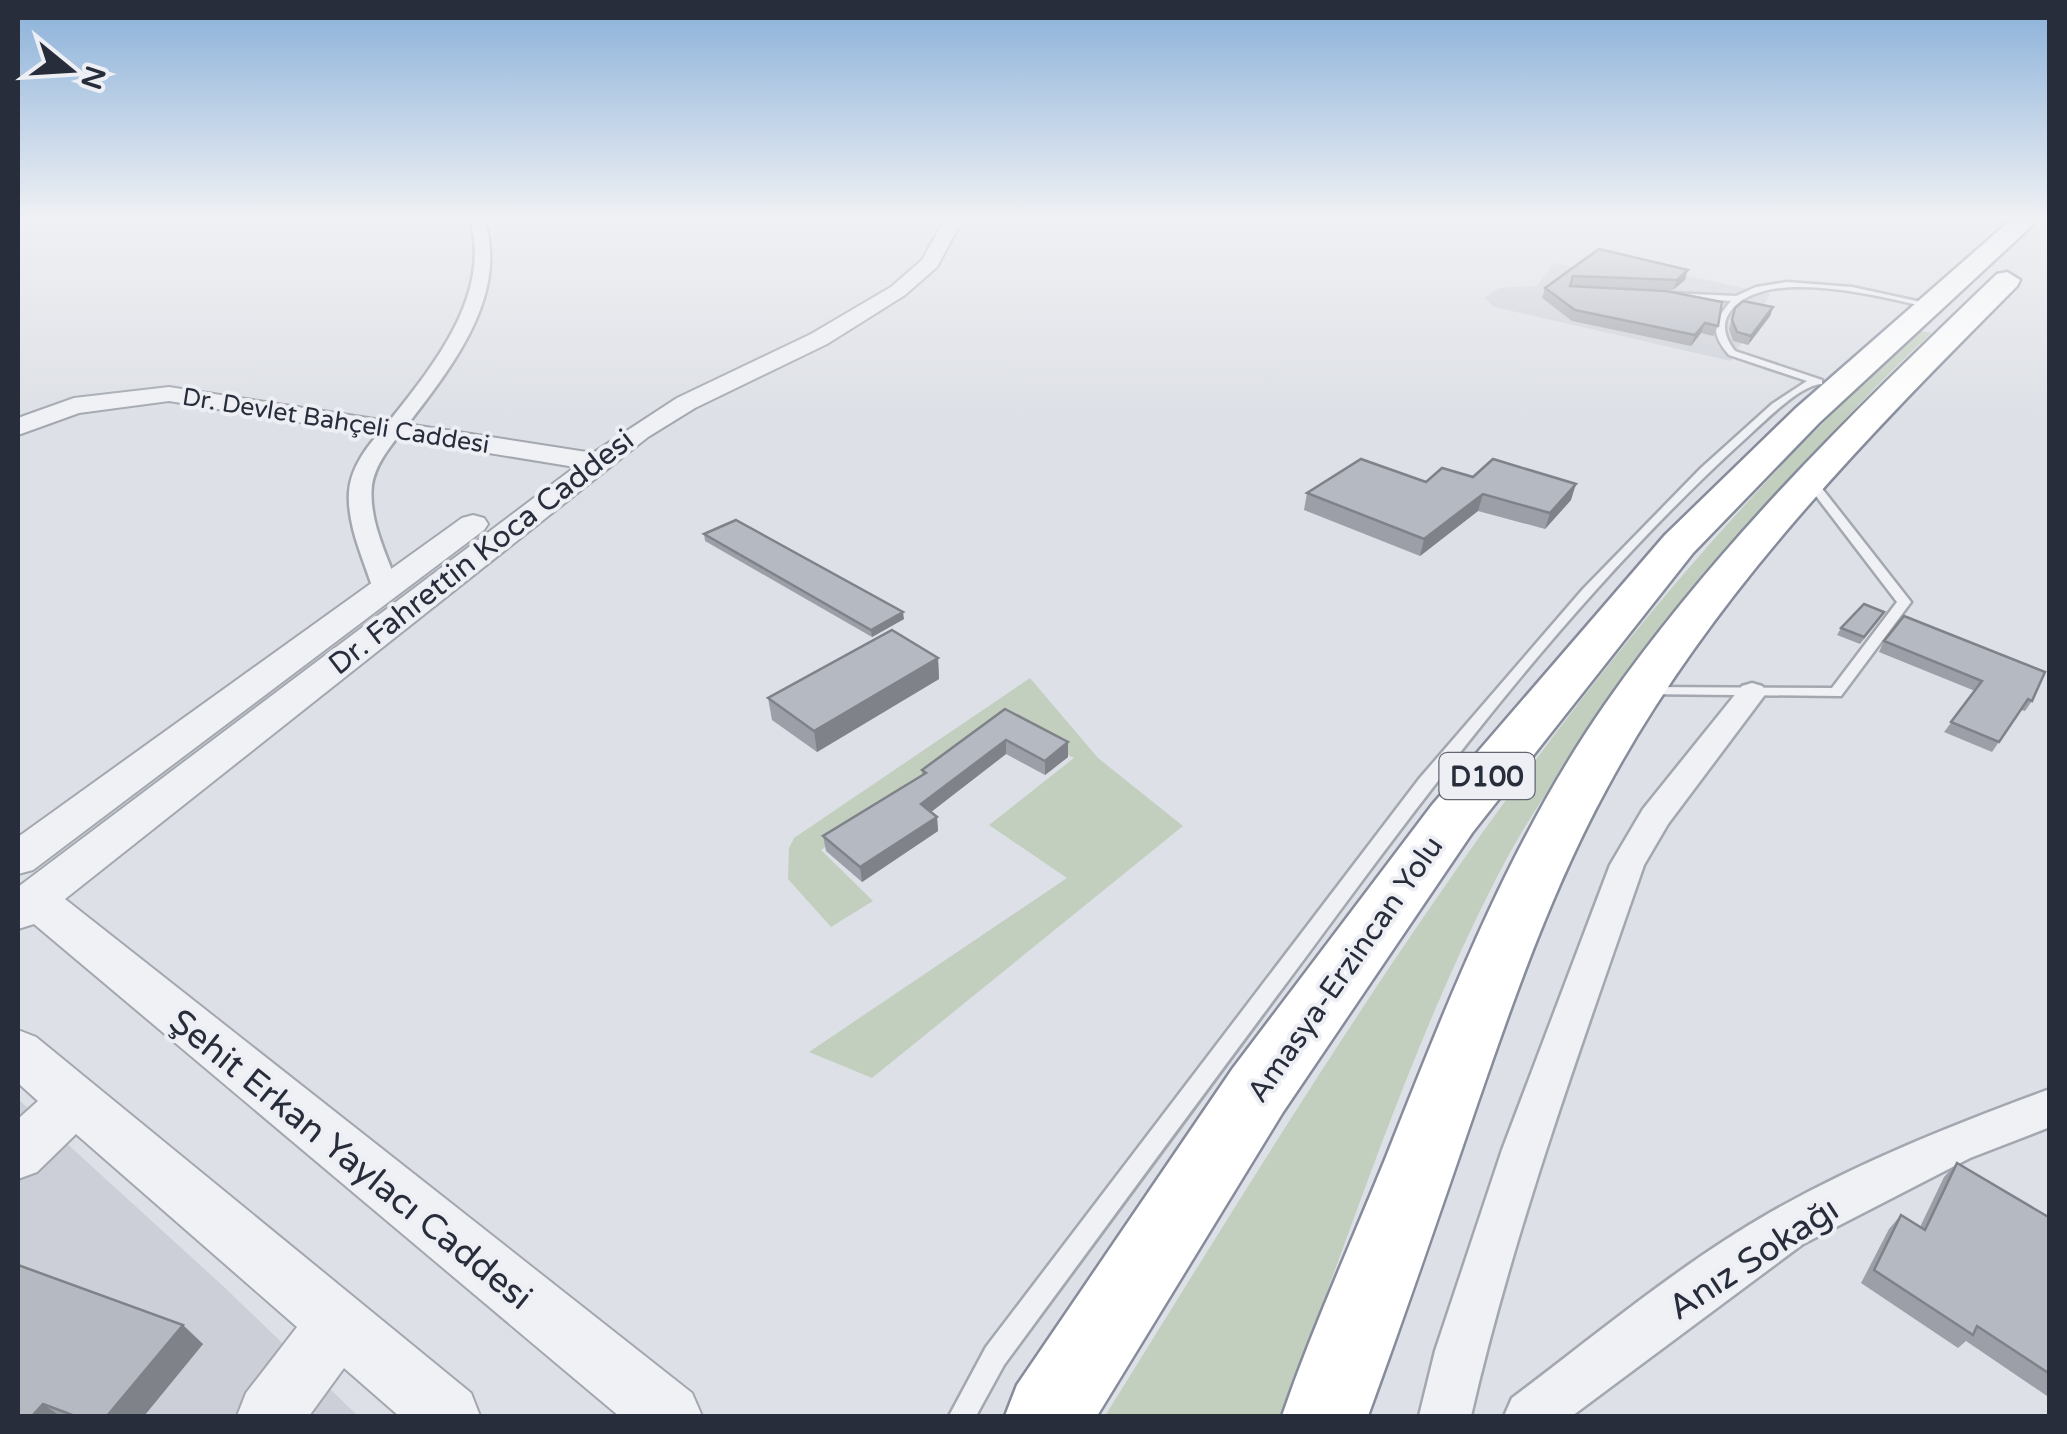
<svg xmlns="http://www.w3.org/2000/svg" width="2067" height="1434" font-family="'Varela Round',sans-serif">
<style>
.built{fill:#cccfd7}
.green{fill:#c2cfbf}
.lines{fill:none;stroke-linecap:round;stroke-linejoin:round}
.service-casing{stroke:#a3a7af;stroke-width:5}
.minor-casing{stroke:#a3a7af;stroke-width:5}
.tertiary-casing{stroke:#a3a7af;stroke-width:4}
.trunk-casing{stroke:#868c9b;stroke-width:5}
.service{fill:#f0f1f5;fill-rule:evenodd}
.minor{fill:#f0f1f5;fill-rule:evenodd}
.tertiary{fill:#f0f1f5;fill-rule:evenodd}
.trunk{fill:#fff;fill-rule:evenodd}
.wall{fill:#9c9fa7}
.shaded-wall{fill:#7f8288}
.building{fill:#b5b9c2;stroke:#7f8288;stroke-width:2.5}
.labels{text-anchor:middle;stroke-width:8;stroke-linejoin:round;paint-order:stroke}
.far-street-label{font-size:25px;fill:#282d3b;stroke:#edeff4}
.shield{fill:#edeff4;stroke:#636772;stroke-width:2.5}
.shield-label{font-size:28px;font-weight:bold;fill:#282d3b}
.street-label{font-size:30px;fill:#282d3b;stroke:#edeff4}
.near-street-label{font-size:35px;fill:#282d3b;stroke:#edeff4}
</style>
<rect width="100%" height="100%" fill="#dde0e6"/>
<!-- built -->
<g class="built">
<polygon points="1586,255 1702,279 1770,294 1731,361 1494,307 1484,298 1499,288 1537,286 1554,263 1572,267"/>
<polygon points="18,1099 223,1286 358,1416 18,1416"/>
</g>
<!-- green -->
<g class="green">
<path d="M 1921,331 L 1931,333 C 1815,443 1712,564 1618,692 C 1575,750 1531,811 1498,875 C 1410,1045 1349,1238 1281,1416 L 1105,1416 C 1340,1038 1585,628 1921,331 Z"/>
<polygon points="1030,678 1098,758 1183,826 872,1078 809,1052 1067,878 989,825 1074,758 1004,720 821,850 873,901 831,927 788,879 789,848 794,838"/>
</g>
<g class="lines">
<!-- service casing -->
<g class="service-casing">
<g id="service">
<path d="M 1787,282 L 1852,287 L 1935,305 L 1931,308 C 1882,297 1760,263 1728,315 C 1721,327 1727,341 1735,351 L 1822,380 L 1822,384 C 1800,384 1761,425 1744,440 C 1577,592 1438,777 1305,958 C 1204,1093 1104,1229 1004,1365 L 976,1416 L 949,1416 L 986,1347 L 1419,779 L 1583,589 L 1701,468 L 1772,404 L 1807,381 L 1729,355 C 1710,333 1713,322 1731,301 L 1672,297 L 1669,297 L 1669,293 L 1736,296 L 1756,287 Z"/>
<polygon points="1809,476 1813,477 1911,602 1841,696 1640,694 1638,691 1645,687 1832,688 1897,602 1803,479"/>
</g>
</g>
<!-- minor casing -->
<g class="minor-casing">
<g id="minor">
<path d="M 470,219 L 484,219 C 509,293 454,364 411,420 C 396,440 376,460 372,485 C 368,521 388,557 399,589 L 386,597 L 373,589 C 363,558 347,525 349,492 C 351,463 373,440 391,419 C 435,364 492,293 470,219 Z"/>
<path d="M 1752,683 L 1762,686 L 1767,692 L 1668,824 L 1644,865 C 1581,1047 1514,1229 1471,1416 L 1419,1416 L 1435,1351 L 1502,1150 L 1610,865 L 1643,809 L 1742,686 Z"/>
<path d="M 2050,1089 L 2050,1127 L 1970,1158 L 1803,1244 L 1572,1416 L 1504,1416 L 1512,1398 C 1596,1335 1680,1264 1771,1212 C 1859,1162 1955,1124 2050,1089 Z"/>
</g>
</g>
<!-- tertiary casing -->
<g class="tertiary-casing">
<g id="tertiary">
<polygon points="945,219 963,219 937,267 905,295 827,344 695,408 648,437 65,899 692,1393 702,1416 619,1416 34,924 18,929 18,887 575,467 169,401 79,413 18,435 18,418 74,398 169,387 593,453 677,398 811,334 891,287 922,260"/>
<polygon points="473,515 484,518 488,524 484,530 33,870 18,874 18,837 462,518"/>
<polygon points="18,1030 36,1037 471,1393 480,1416 399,1416 344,1368 309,1416 237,1416 246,1393 297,1327 76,1134 37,1172 18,1179 18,1119 38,1101 18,1083"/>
</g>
</g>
<!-- trunk casing -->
<g class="trunk-casing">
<g id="trunk">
<polygon points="2012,219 2039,219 1819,423 1693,553 1472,833 1283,1112 1097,1416 1005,1416 1017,1385 1233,1068 1432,805 1665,535 1795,409"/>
<path d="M 2007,272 L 2020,280 L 2017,286 C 1864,440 1711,595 1607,788 C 1553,887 1515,995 1478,1102 C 1442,1207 1406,1312 1368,1416 L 1282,1416 C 1312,1329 1351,1243 1386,1157 C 1448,1001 1509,842 1606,703 C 1718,543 1857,408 1997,274 Z"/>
</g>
</g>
<!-- service -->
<use href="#service" class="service"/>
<!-- minor -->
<use href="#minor" class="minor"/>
<!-- tertiary -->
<use href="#tertiary" class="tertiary"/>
<!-- trunk -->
<use href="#trunk" class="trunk"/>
</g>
<!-- wall -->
<g class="wall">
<polygon points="1599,249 1685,280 1673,290 1570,286 1718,326 1713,336 1701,333 1691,346 1572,321 1542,298 1545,288"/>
<polygon points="1773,307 1770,316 1748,345 1733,341 1729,329 1735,308"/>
<polygon points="1473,477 1571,500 1545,529 1478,511 1420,556 1304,510 1307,493"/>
<polygon points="704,534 904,619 872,637 705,541"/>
<polygon points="1880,619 1860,644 1837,635 1841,628"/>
<polygon points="1884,641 2032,701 2025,711 2021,710 1992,752 1944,732 1975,691 1879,652"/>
<polygon points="938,658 939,679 817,752 772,720 768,698"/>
<polygon points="1005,709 1068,742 1068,757 1045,775 1006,754 931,812 937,817 938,831 862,882 826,851 823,836 922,775 922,770"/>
<polygon points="1957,1163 2050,1218 2050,1398 1966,1341 1958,1348 1861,1283 1889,1229 1901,1215 1920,1227 1944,1177"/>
<polygon points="18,1265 203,1344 144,1416 18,1416"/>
</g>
<!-- shaded-wall -->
<g class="shaded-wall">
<polygon points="1688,270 1685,280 1673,290 1677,280"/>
<polygon points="1773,307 1770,316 1748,345 1751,336"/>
<polygon points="1705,323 1701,333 1691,346 1695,335"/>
<polygon points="1576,484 1571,500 1545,529 1550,513"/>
<polygon points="1483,494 1478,511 1420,556 1424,539"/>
<polygon points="903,612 904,619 872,637 871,630"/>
<polygon points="938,658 939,679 817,752 814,731"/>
<polygon points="1006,740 1006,754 922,819 921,804"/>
<polygon points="1068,742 1068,757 1045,775 1045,761"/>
<polygon points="937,817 938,831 862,882 860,867"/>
<polygon points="183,1325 203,1344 144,1416 107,1416"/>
<polygon points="43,1404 60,1416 32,1416"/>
</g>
<!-- building -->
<g class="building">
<polygon points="1599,249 1688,270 1677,280 1573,276 1570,286 1666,291 1722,302 1718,326 1705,323 1695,335 1575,310 1545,288"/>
<polygon points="1743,301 1773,307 1751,336 1737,332 1732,320 1735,308"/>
<polygon points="1361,459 1426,482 1442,468 1473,477 1493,459 1576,484 1550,513 1483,494 1424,539 1307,493"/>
<polygon points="736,520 903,612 871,630 704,534"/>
<polygon points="1864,604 1884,612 1864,637 1841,628"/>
<polygon points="1904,616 2045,672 2032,701 2028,699 1999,742 1951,722 1982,681 1884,641"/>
<polygon points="892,630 938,658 814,731 768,698"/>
<polygon points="1005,709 1068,742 1045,761 1006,740 921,804 937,817 860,867 823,836 926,773 922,770"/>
<polygon points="1957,1163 2050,1218 2050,1374 1977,1326 1973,1335 1874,1270 1901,1215 1925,1230"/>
<polygon points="18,1265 183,1325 107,1416 75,1416 43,1404 32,1416 18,1416"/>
</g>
<!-- sky -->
<linearGradient id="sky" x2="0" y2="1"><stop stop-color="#89b0d9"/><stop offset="0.52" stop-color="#f0f1f4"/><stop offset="1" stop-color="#f0f1f4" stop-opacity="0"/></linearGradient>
<rect width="2067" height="420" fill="url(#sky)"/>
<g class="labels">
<!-- far-street labels -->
<g class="far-street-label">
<text transform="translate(336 420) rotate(9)" y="9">Dr. Devlet Bahçeli Caddesi</text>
</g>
<!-- shield labels -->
<rect class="shield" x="1439.5" y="753" width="95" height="46" rx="8"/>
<g class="shield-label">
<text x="1487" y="786">D100</text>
</g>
<!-- street labels -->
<g class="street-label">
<text transform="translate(481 552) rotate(-38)" y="10">Dr. Fahrettin Koca Caddesi</text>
<text transform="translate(1345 969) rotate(-55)" y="10">Amasya-Erzincan Yolu</text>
</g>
<!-- near-street labels -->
<g class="near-street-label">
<text transform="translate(351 1159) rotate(39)" y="12">Şehit Erkan Yaylacı Caddesi</text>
<text transform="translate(1753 1258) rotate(-33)" y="12">Anız Sokağı</text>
</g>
</g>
<!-- border -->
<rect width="2067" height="1434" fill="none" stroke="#282d3b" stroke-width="40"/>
<!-- north arrow -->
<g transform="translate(70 70) rotate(108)" stroke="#edeff4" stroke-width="8" paint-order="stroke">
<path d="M0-8L18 38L0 25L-18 38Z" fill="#282d3b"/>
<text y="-15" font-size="28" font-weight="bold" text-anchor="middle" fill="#282d3b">N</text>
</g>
</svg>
